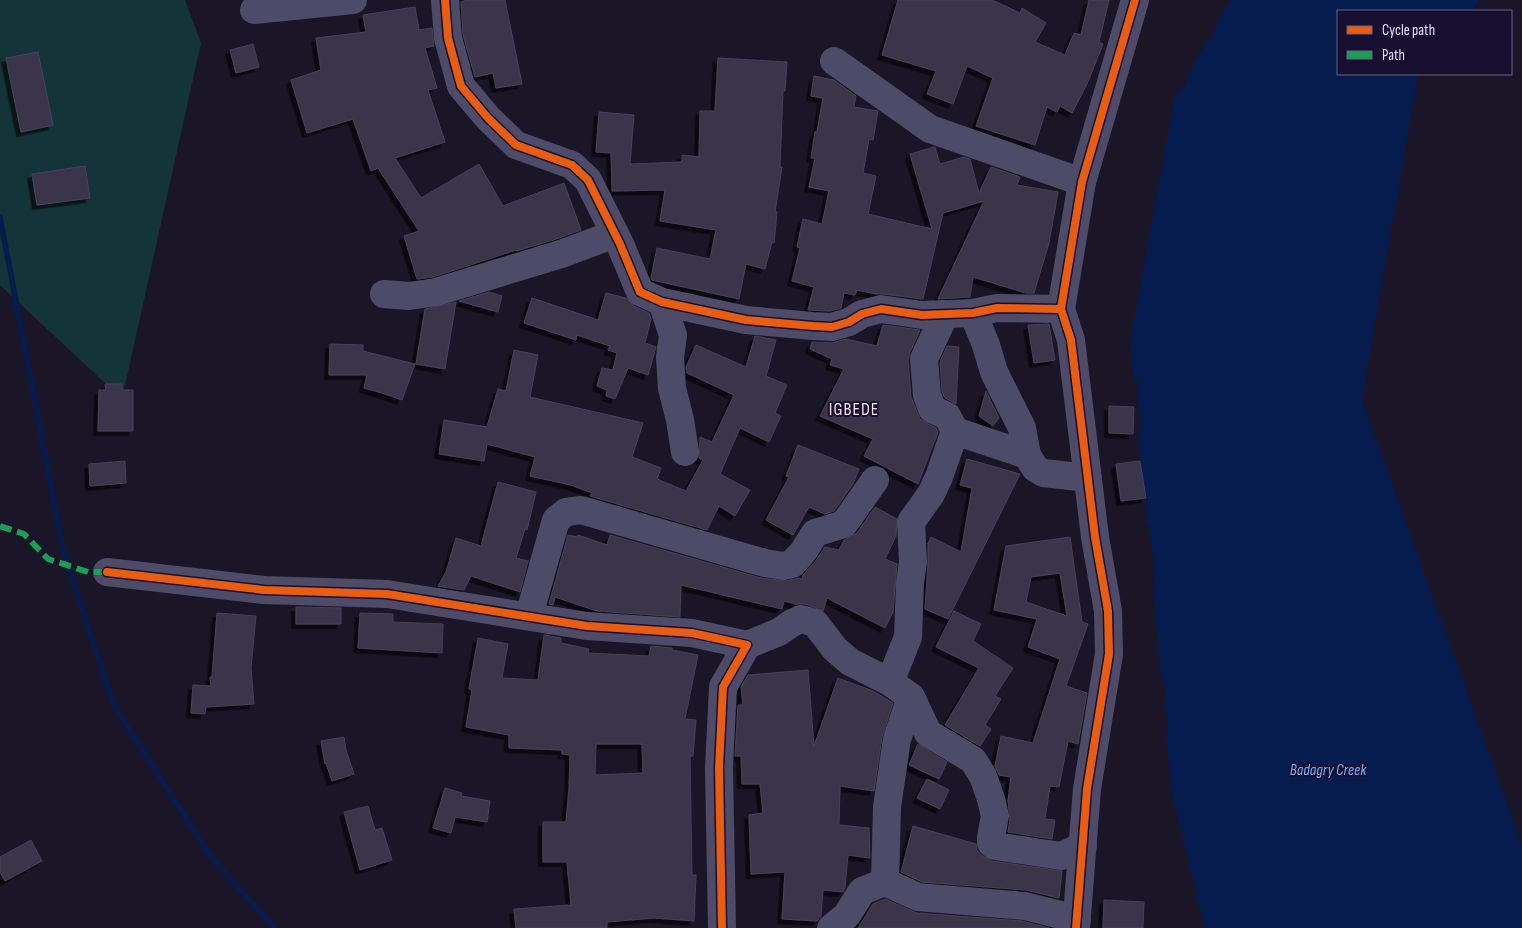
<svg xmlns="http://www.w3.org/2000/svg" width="1522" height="928" font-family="'Sofia Sans Condensed',sans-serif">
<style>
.green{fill:#133438}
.water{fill:#071c4e}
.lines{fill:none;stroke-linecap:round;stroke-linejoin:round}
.stream{stroke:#071c4e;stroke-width:5.5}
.building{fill:#3a3549;stroke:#47415b;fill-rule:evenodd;filter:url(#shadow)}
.minor{stroke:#4e4b69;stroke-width:28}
.quiet{stroke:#1a9f57;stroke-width:6;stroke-dasharray:12 6;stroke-linecap:butt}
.cycleway-casing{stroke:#170f2f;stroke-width:11}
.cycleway{stroke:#e95d12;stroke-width:8}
.labels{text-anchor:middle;stroke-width:4;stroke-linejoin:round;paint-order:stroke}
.water-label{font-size:16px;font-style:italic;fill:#6cb3ff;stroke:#170f2f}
.quarter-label{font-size:18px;letter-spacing:1px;fill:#ffe0f2;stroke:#170f2f}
</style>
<defs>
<filter id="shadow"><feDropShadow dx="-4.5" dy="4.5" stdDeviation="0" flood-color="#0009"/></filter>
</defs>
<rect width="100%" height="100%" fill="#1a1628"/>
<!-- green -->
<polygon class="green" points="0,0 185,0 201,43 122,399 0,285"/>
<!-- water -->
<polygon class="water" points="1233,0 1477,0 1468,11 1338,11 1338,74 1417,74 1415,76 1359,400 1522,853 1522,928 1208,928 1174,790 1133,342 1177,100"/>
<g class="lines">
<!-- stream -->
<g class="stream">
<polyline points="1468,11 1477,0"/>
<polyline points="1217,29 1233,0"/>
<polyline points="1417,74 1415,76 1359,400 1522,853"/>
<polyline points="1189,79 1209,43"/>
<polyline points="0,217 62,545 113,704 211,857 275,928"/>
<polyline points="1136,377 1133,342 1177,100 1182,91"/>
<polyline points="1141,433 1150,523"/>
<polyline points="1156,590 1164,678"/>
<polyline points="1169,734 1174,790 1208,928"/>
</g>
</g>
<!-- building -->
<g class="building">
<polygon points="468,0 505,0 522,84 496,88 493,73 475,77 463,35 461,2"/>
<polygon points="898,0 992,0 1020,13 1022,8 1046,23 1035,42 1065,55 1074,33 1081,35 1089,0 1109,0 1099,42 1103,44 1087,84 1072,113 1060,106 1057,112 1047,107 1035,145 976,126 993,78 967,66 953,104 927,94 936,71 882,55"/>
<polygon points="415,7 419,30 432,28 434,46 425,48 437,88 428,90 445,142 395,158 421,198 479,164 503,206 564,183 581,230 556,239 516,251 516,250 433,277 417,279 404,236 419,231 378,168 371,171 353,119 307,133 291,80 321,70 316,38 366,32 363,15"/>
<polygon points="253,44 259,67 236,73 230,50"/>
<polygon points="38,52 53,125 21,132 6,58"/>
<polygon points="718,58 787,62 785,91 783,91 780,167 782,167 775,212 777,212 774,243 772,242 765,269 746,264 739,299 652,280 651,278 657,248 710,259 716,230 660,221 665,190 612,191 611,153 596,152 599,112 634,115 630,164 682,162 682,155 699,157 700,111 715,111"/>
<polygon points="814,76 834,80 856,96 854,107 878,111 873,140 869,139 863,173 876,176 868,214 932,229 910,154 934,147 935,147 940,164 964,157 970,159 979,193 991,167 1020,177 1017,185 1058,192 1049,243 1034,293 1026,293 973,277 970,297 938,299 984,201 943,213 923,299 883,294 876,294 857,290 855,295 844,293 841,308 830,311 808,310 814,287 792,281 800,248 797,247 803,219 822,224 829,191 809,187 815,158 811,158 815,132 817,132 823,98 811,96"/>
<polygon points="85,166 90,198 37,205 32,174"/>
<polygon points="489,292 502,296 498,312 459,301"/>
<polygon points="606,293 626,298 634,306 649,313 651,319 645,343 656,347 648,375 628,368 615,399 606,396 607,390 597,386 602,368 613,370 617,353 608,350 610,346 577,335 576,340 524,323 532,298 598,320"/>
<polygon points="456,302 445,369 416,364 425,309"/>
<polygon points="1049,324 1055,360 1034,363 1028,325"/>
<polygon points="883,325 920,330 910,352 908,360 911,397 920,419 936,428 938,432 918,484 864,456 873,439 820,416 844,369 830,365 832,359 810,349 812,342 832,343 846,339 877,346"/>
<polygon points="755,336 776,340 766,376 787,385 775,413 781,416 769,442 740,428 720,474 750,490 735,516 719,506 707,530 590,496 592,493 571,485 530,476 535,457 487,444 484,461 439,454 444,420 487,427 498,389 506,391 514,350 538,355 530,397 643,423 632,457 661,468 657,479 686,491 703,460 699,458 700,437 712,442 734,395 687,373 686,367 696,345 746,367"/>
<polygon points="330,344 363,345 363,351 415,364 402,400 382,393 364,388 367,375 329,375"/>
<polygon points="947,346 959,347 956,404 945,398 942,392 940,362"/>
<polygon points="105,384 122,384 122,390 133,390 133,431 98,431 99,390 106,390"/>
<polygon points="986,391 999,418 993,426 979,416"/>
<polygon points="1109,406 1134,407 1133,434 1109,433"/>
<polygon points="798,445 859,469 853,484 834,511 825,514 809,507 793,535 766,520 789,477 786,476"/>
<polygon points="967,459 1020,474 948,619 925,609 928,564 928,543 931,537 961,552 972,488 960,485"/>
<polygon points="125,461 126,483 90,486 89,464"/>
<polygon points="1140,461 1146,498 1121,501 1116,464"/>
<polygon points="498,482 536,492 527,530 525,529 516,558 528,561 520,592 471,576 464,590 438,586 446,572 456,538 481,546"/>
<polygon points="875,507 897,519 896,536 885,559 897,564 893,612 885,628 827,598 823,611 805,604 796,604 784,601 782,609 681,585 680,617 597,611 555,597 553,605 549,604 568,535 577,537 578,535 607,545 610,535 761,578 786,581 798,578 802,579 803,575 815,562 825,547 839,550 844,540 857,533"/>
<path d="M 1070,537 L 1082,622 L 1088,624 L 1066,686 L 1087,693 L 1078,744 L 1068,741 L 1059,787 L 1050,786 L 1045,819 L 1055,820 L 1052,839 L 1008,832 L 1010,819 L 1008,801 L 1011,777 L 999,775 L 995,766 L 1001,736 L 1033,743 L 1060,659 L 1028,647 L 1037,619 L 994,610 L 1006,546 ZM 1060,573 L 1067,616 L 1026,602 L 1031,577 Z"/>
<polygon points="296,607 341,608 341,624 296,624"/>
<polygon points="954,611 981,624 973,641 1013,668 995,696 1001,699 985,725 991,729 980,746 945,725 979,668 936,647"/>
<polygon points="217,613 256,616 251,668 254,704 206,707 205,714 191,713 193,685 211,686 210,677 212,677"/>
<polygon points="360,613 393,614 393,622 443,624 442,653 358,648"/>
<path d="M 544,635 L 561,638 L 561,643 L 589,649 L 588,653 L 649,656 L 651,646 L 672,648 L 672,650 L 698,655 L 685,719 L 696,720 L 693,756 L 690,756 L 692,875 L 696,875 L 694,921 L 654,918 L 607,922 L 607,928 L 516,928 L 514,909 L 571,905 L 567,862 L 543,862 L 543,822 L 566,822 L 569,789 L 570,755 L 562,754 L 562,750 L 509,748 L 509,735 L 466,727 L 472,690 L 469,689 L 478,638 L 508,644 L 502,678 L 538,680 ZM 596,744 L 642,744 L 643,773 L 595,775 Z"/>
<polygon points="808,670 814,746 838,678 873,691 893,703 882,737 874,791 840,786 839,825 869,828 870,858 848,855 845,888 843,892 823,890 821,916 817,921 782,919 785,872 751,874 749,815 763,813 760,784 742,784 741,756 735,756 738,705 743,705 741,687 748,675"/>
<polygon points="344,737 346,750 354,774 332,781 326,763 325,764 321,741"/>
<polygon points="918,744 947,762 939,779 909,765"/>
<polygon points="927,779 949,790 940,809 917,798"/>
<polygon points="445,788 462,793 461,796 490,801 487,822 455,817 451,833 433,828"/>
<polygon points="368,806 375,830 382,828 392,860 360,870 344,812"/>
<polygon points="913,826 976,844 977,850 981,855 992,861 1062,871 1059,898 1026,890 922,882 901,872"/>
<polygon points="31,840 42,861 5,881 0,872 0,857"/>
<polygon points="885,899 917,913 1022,921 1049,928 858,928 873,904"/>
<polygon points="1104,900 1144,902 1143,928 1103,928"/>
</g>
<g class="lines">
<!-- minor -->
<g class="minor">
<polyline points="445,0 448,38 461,86 488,118 516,145 572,165 588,180 620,244 640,292 662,302 746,320 813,326 832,327 849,322 862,314 881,309 922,315 973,313 997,308 1061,309"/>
<polyline points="254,10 353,0"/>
<polyline points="834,61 930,129 1082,182"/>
<polyline points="384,294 409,296 436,292 561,254 615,234"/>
<polyline points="662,302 673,335 670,357 672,388 680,420 685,452"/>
<polyline points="973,313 986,345 994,372 1022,428 1027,455 1035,468 1043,473 1088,478"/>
<polyline points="955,431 1027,455"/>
<polyline points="107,572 264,590 387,594 587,626 692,633 747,645 723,687 719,768 722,928"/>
<polyline points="529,616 556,520 566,512 581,510 765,563 783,566 792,564 803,552 815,533 844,524 875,480"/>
<polyline points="747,645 779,632 792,623 801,619 815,623 835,649 850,662 890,682 911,697 928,733 973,760 983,776 991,799 995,816 991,837 991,843 995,846 1061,856 1083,846"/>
<polyline points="890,682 908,637 910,583 913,562 911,522 931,494 939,477 955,431 947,416 932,409 927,395 924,359 945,314"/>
<polyline points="885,882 887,807 897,739 911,697"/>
<polyline points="831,928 847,915 862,891 885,882 918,897 1025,906 1077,919"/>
<polyline points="1076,928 1087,789 1109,654 1108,611 1095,537 1071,340 1061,309 1082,182 1135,0"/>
</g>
<!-- quiet -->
<polyline class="quiet" points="0,526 24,534 48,559 88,572 107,572"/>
<!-- cycleway casing -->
<g class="cycleway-casing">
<g id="cycleway">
<polyline points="445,0 448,38 461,86 488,118 516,145 572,165 588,180 620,244 640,292 662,302 746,320 813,326 832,327 849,322 862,314 881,309 922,315 973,313 997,308 1061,309"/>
<polyline points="107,572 264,590 387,594 587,626 692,633 747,645 723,687 719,768 722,928"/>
<polyline points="1076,928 1087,789 1109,654 1108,611 1095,537 1071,340 1061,309 1082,182 1135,0"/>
</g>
</g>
<!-- cycleway -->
<use href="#cycleway" class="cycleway"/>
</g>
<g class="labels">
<!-- water labels -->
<g class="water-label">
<text x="1328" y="775">Badagry Creek</text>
</g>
<!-- quarter labels -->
<g class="quarter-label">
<text x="854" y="415">IGBEDE</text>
</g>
</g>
<!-- legend -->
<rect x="1337" y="10" width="175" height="65" fill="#170f2f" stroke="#696282"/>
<rect x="1347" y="26" width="25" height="8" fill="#e95d12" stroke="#696282"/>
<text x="1382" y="35" font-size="15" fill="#e3deff">Cycle path</text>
<rect x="1347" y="51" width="25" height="8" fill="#1a9f57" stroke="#696282"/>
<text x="1382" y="60" font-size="15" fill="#e3deff">Path</text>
</svg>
